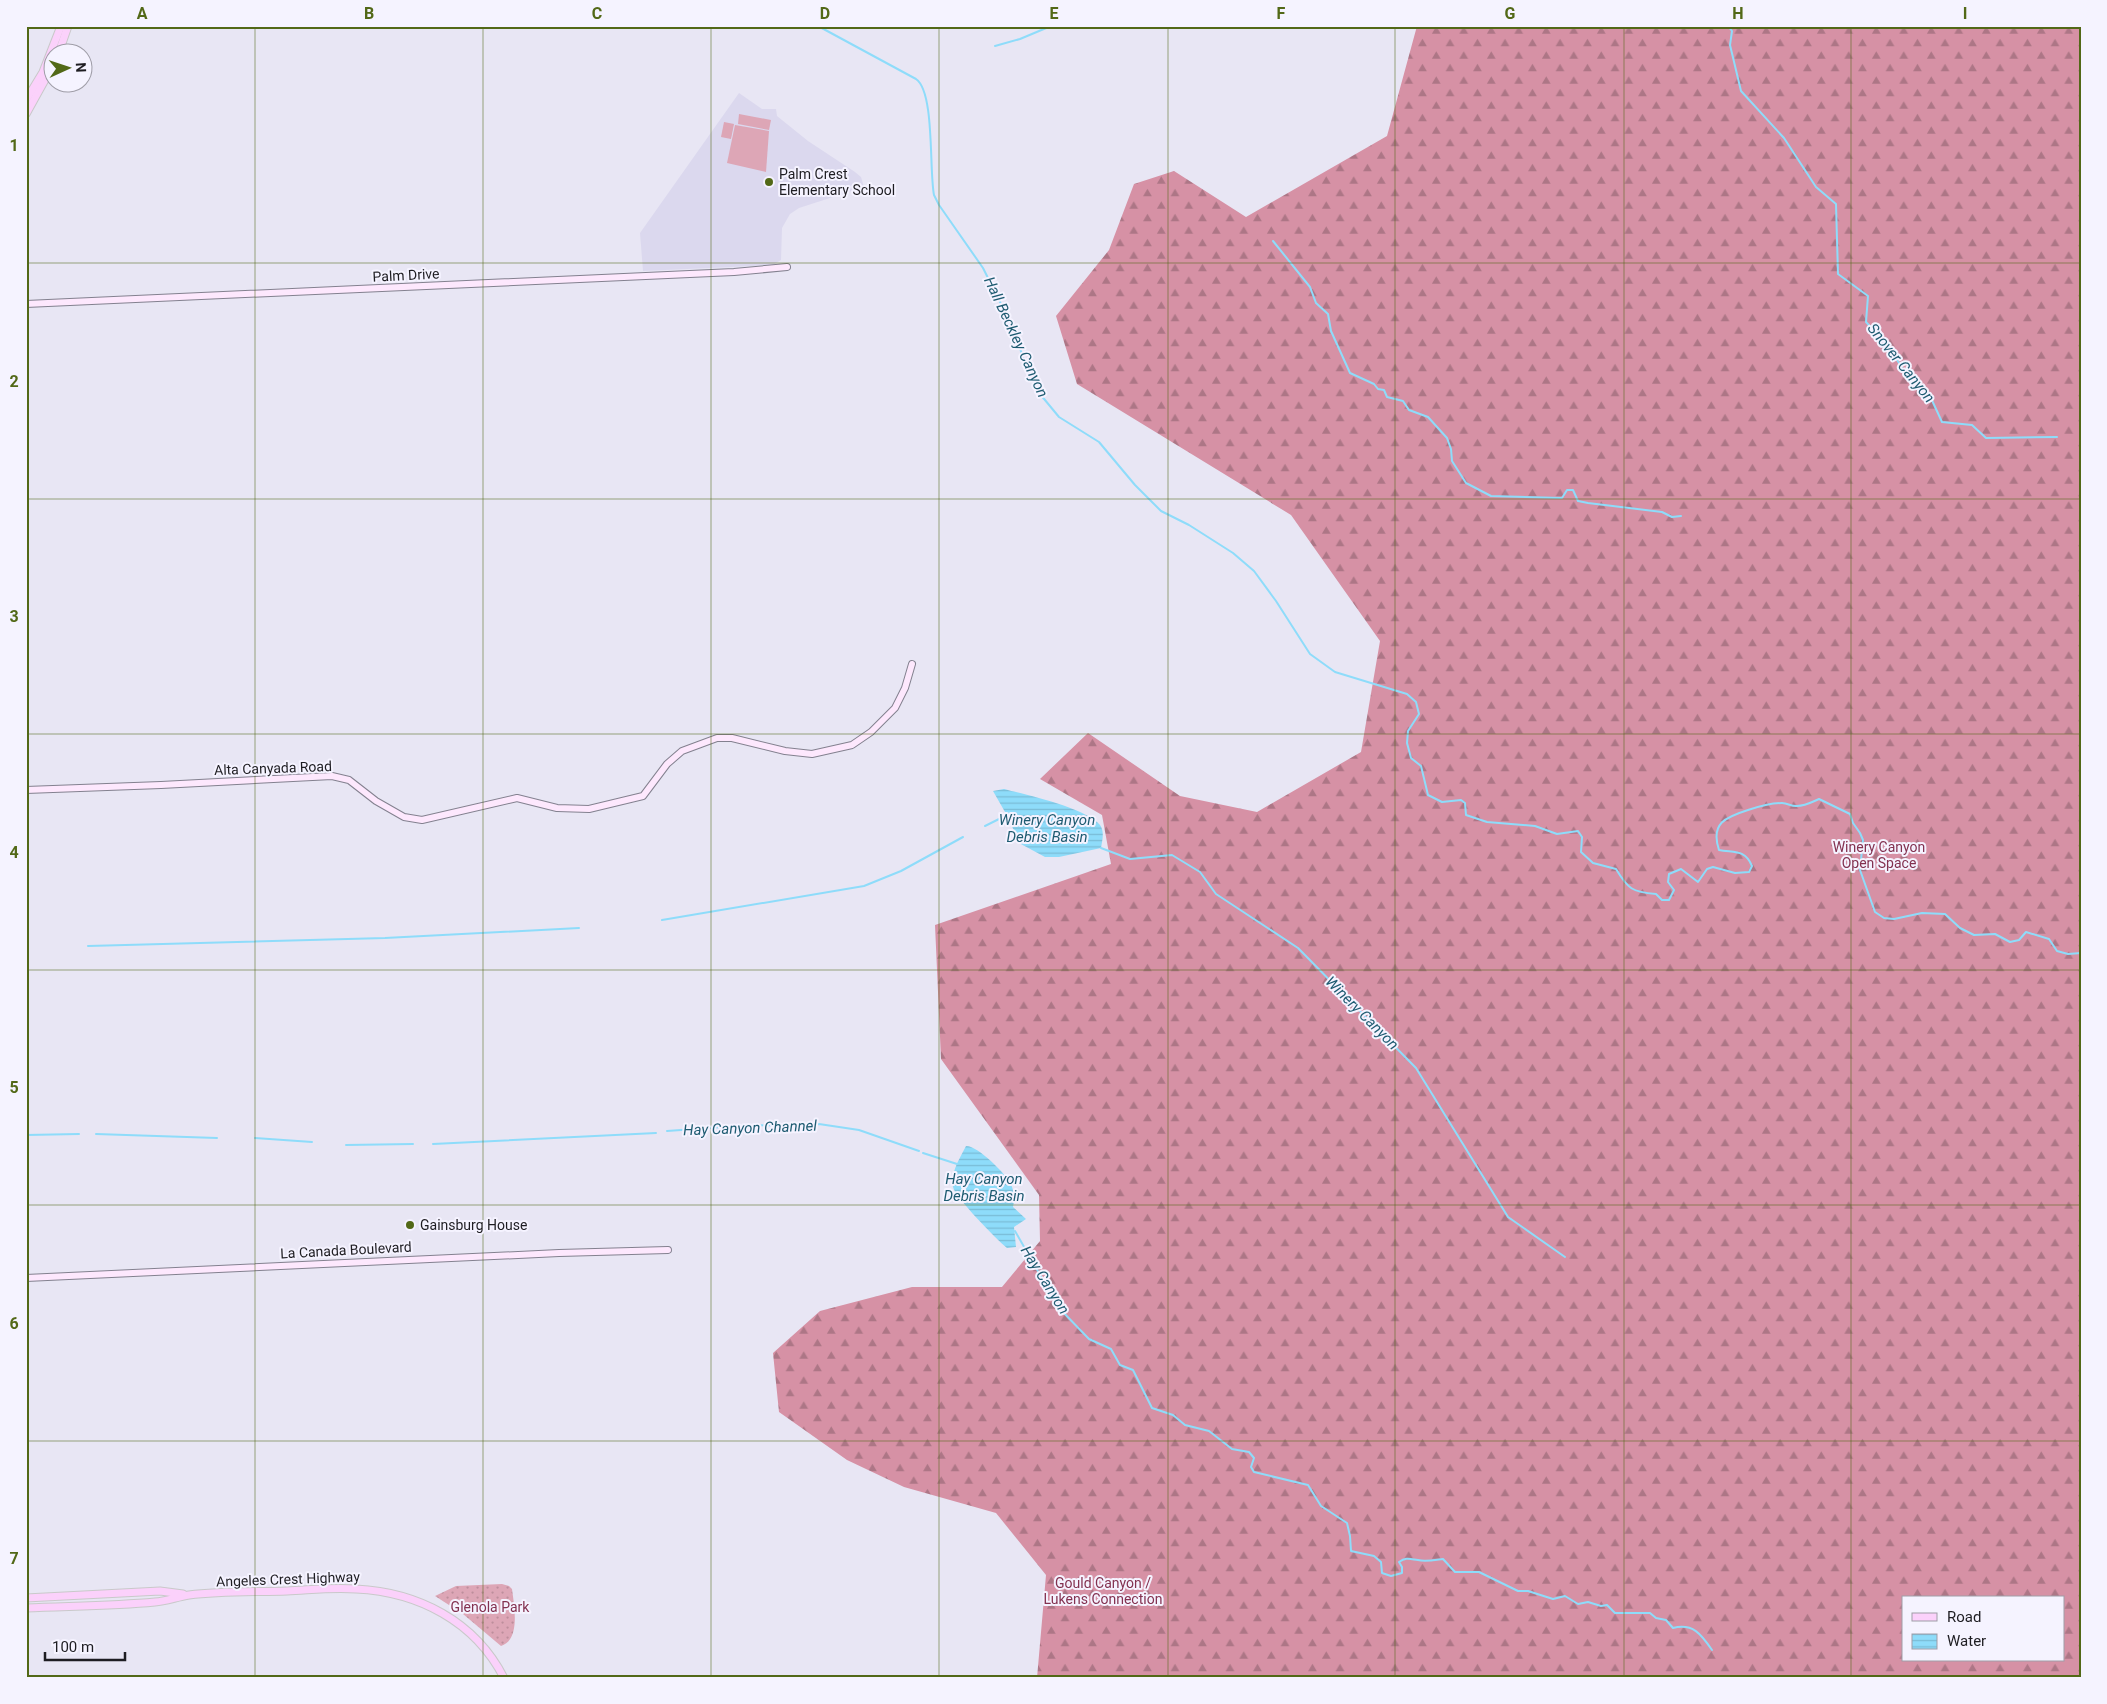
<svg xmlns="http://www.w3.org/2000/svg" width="2107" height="1704" font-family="Roboto,sans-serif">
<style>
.built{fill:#dbd8ee}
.grass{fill:url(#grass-dots)}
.forest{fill:url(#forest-firs);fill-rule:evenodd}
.pitch{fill:#dda6b6}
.water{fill:url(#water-rules)}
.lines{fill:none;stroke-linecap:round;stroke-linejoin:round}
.stream{stroke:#8edcfa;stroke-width:2}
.secondary-casing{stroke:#83818f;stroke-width:8}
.primary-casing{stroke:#c9c9ca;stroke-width:9}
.secondary{stroke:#fde8fd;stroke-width:6}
.primary{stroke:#fbd1fb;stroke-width:7}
.grid{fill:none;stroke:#526817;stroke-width:1;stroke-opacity:0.55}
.poi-dot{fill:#526817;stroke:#f5f3ff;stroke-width:2}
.labels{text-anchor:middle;stroke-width:4;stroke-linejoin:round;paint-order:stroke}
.poi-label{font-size:14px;fill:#1e1d22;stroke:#f5f3ff;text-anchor:start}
.street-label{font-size:14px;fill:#1e1d22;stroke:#f5f3ff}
.park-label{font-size:14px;fill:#833150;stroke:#f5f3ff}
.water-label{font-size:15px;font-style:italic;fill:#1e5b71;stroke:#f5f3ff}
.neatline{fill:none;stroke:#526817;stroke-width:2}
.grid-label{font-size:16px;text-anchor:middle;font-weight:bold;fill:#526817}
</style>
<defs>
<pattern id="grass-dots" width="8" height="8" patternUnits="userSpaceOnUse" patternTransform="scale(1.25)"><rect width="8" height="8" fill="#dda6b6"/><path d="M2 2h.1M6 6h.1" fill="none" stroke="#bd8e9c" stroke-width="1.8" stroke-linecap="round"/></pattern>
<pattern id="forest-firs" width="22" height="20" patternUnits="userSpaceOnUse" patternTransform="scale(1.25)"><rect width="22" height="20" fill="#d691a5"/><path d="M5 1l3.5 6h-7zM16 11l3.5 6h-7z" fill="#ad7686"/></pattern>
<pattern id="water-rules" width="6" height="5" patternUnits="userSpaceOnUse" patternTransform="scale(1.25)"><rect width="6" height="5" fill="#8edcfa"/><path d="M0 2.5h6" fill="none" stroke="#7abcd6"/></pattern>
</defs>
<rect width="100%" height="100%" fill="#e8e6f4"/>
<!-- built -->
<polygon class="built" points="739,93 762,109 776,109 777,116 808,141 855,172 861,177 864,187 799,208 790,214 782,228 781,260 773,265 643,271 640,233"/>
<!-- grass -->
<path class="grass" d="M 502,1584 L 509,1586 L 512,1589 C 514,1605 521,1640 501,1646 L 463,1614 L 435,1596 L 456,1586 Z"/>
<!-- forest -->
<path class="forest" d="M 1417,26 L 2081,26 L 2081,1678 L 1037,1678 L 1046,1575 L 996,1513 L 904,1487 L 847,1460 L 779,1412 L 773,1353 L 820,1311 L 912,1287 L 1002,1287 L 1040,1241 L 1039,1195 L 941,1059 L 935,925 L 1111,864 L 1102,815 L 1040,779 L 1088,733 L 1180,796 L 1257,812 L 1361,752 L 1380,641 L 1291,515 L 1077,384 L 1056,316 L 1109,250 L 1134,184 L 1174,171 L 1246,217 L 1387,136 ZM 1903,1598 L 2063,1598 L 2063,1660 L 1903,1660 Z"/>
<!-- pitch -->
<g class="pitch">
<polygon points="739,114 771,120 769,130 738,124"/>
<polygon points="724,122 734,124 731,139 721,137"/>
<polygon points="735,125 769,131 766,172 727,163"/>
</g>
<!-- water -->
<g class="water">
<path d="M 1004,789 C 1027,795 1086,808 1100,825 C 1105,832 1102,841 1101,848 L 1059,857 L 1045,857 L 1019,843 L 1009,819 L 993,791 Z"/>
<path d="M 966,1146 C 977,1145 1006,1174 1011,1184 C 1014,1192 1015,1198 1013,1207 L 1026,1219 L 1014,1227 L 1016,1247 L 1007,1248 C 997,1240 955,1197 953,1187 C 950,1173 960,1158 966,1146 Z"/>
</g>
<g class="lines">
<!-- stream -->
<g class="stream">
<path d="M 818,26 L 916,79 C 935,92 929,171 934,195 L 939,205 L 983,268 L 1015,332 L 1024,361 L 1040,394 L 1059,417 L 1099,442 L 1135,485 L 1161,511 L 1189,525 L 1233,553 L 1254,571 L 1276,601 L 1310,654 L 1335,672 L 1407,694 L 1416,702 L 1419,714 L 1408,731 L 1407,743 L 1411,758 L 1421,766 L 1428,795 L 1442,802 L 1461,800 L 1465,803 L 1466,815 L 1487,822 L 1535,826 L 1557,834 L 1578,831 L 1582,837 L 1581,852 L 1593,863 L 1616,869 C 1628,889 1632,892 1656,894 L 1662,900 L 1669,900 L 1674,890 L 1668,882 L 1669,874 L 1681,869 L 1698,882 L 1707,869 L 1713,867 L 1735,873 L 1749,872 L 1752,866 C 1745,849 1734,853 1719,850 C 1710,823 1726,817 1748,810 C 1760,806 1770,803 1782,803 C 1788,803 1792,807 1797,806 C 1805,806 1812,802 1819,799 L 1850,814 L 1853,823 L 1860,833 L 1863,840 L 1860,870 L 1875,912 L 1884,918 L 1894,919 L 1922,913 L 1945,914 L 1960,928 L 1974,935 L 1995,934 L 2010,942 L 2019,940 L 2026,932 L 2049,939 L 2057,951 L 2068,954 L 2081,953"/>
<polyline points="1728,26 1732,31 1730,45 1741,91 1784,138 1816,187 1836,204 1838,274 1868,296 1866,322 1889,347 1907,376 1930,396 1942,422 1972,425 1986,438 2057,437"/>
<polyline points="995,46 1020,39 1051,26"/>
<polyline points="1273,241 1310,287 1316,303 1328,314 1331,331 1350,373 1374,384 1378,389 1384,390 1387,397 1403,401 1409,410 1428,417 1447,438 1451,449 1452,461 1466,483 1491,496 1562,498 1567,490 1573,490 1578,501 1588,503 1662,512 1672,517 1681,516"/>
<polyline points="985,826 1007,815"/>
<polyline points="1101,848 1130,859 1172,855 1200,872 1216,894 1298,948 1416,1068 1508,1217 1565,1257"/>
<polyline points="662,920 864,886 901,871 963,837"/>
<polyline points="88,946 385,938 579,928"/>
<polyline points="667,1131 737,1126 819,1124 859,1130 919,1151"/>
<polyline points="96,1134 217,1138"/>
<polyline points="26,1135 79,1134"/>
<polyline points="255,1138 312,1142"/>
<polyline points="433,1144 656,1133"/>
<polyline points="346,1145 413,1144"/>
<polyline points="923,1153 957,1164"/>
<path d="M 1015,1231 L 1059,1308 L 1089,1339 L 1111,1349 L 1120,1365 L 1133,1370 L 1152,1408 L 1173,1415 L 1185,1425 L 1209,1431 L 1232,1449 L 1249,1452 L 1254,1458 L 1251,1467 L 1254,1472 L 1308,1485 L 1321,1506 L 1347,1523 L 1350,1536 L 1351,1551 L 1374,1556 L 1381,1562 L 1382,1573 L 1391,1576 L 1402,1573 L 1402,1567 L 1399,1562 C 1406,1557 1410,1559 1418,1560 C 1425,1562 1435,1560 1443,1559 L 1455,1572 L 1479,1572 L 1518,1591 L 1528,1591 L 1553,1599 L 1565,1596 L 1578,1604 L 1588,1602 L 1601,1606 L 1607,1605 L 1615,1613 L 1650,1613 L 1656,1618 L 1666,1620 L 1673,1628 C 1693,1623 1701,1634 1712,1650"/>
</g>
<!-- secondary casing -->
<g class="secondary-casing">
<g id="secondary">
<polyline points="26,304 734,272 787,267"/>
<polyline points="26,790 161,785 332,776 349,780 376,801 404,817 422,820 517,798 557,808 589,809 643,796 667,764 682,751 717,738 732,738 785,751 812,754 852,745 871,732 895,708 905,688 912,664"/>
<polyline points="26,1278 559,1253 668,1250"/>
</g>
</g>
<!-- primary casing -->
<g class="primary-casing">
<g id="primary">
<polyline points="59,52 68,26"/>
<polyline points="26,100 43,72 61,26"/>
<polyline points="26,114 52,67"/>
<polyline points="26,1598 160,1591 183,1594"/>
<path d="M 26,1608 C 69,1606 112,1606 155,1602 C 166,1601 177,1597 189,1595 C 221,1591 255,1592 287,1591 C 310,1590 333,1587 356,1589 C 418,1592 475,1621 504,1678"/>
</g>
</g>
<!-- secondary -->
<use href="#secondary" class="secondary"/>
<!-- primary -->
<use href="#primary" class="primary"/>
</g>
<!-- grid -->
<path class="grid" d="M 255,26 L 255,1678M 483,26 L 483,1678M 711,26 L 711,1678M 939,26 L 939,1678M 1168,26 L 1168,1678M 1395,26 L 1395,1678M 1624,26 L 1624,1678M 1851,26 L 1851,1678M 26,263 L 2081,263M 26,499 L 2081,499M 26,734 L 2081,734M 26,970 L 2081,970M 26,1205 L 2081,1205M 26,1441 L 2081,1441"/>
<!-- markers -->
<g class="poi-dot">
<circle cx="769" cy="182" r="5"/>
<circle cx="410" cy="1225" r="5"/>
</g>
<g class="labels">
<!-- poi labels -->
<g class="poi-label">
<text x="779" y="179">Palm Crest<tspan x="779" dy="16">Elementary School</tspan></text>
<text x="420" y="1230">Gainsburg House</text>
</g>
<!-- street labels -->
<g class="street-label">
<text transform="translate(406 275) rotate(-3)" y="5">Palm Drive</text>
<text transform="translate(273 768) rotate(-2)" y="5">Alta Canyada Road</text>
<text transform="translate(346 1250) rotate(-3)" y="5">La Canada Boulevard</text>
<text transform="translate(288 1579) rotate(-2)" y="5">Angeles Crest Highway</text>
</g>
<!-- park labels -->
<g class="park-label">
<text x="1879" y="852">Winery Canyon<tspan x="1879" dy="16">Open Space</tspan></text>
<text x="1103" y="1588">Gould Canyon /<tspan x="1103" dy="16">Lukens Connection</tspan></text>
<text x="490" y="1612">Glenola Park</text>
</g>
<!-- water labels -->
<g class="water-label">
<text transform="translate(1016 337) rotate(65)" y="5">Hall Beckley Canyon</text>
<text transform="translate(1901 363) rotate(51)" y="5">Snover Canyon</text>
<text x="1047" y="825">Winery Canyon<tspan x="1047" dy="17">Debris Basin</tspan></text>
<text transform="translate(1362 1013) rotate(45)" y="5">Winery Canyon</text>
<text transform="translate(750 1128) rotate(-2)" y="5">Hay Canyon Channel</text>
<text x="984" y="1184">Hay Canyon<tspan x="984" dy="17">Debris Basin</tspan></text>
<text transform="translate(1045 1280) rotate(58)" y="5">Hay Canyon</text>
</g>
</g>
<!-- border -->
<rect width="2107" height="1704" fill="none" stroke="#f5f3ff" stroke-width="55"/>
<!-- legend -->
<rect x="1902" y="1596" width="162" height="65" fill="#f5f3ff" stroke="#9f9da7"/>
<rect x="1912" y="1613" width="25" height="8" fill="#fbd1fb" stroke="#9f9da7"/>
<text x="1947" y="1622" font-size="15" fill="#1e1d22">Road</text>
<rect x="1912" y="1634" width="25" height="15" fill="url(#water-rules)" stroke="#9f9da7"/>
<text x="1947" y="1646" font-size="15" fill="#1e1d22">Water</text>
<!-- north arrow -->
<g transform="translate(68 68) rotate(87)"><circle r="24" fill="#f5f3ff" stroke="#9f9da7"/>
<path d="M0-4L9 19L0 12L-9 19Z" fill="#526817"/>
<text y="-8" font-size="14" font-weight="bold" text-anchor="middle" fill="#1e1d22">N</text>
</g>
<!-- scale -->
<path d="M45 1652v8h80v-8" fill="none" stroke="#1e1d22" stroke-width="2.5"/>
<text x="52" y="1652" font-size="15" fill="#1e1d22" stroke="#f5f3ff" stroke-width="4" paint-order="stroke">100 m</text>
<rect x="28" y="28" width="2052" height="1648" class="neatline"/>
<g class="grid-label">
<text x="142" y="19">A</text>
<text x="369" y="19">B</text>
<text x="597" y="19">C</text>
<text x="825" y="19">D</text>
<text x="1054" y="19">E</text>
<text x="1281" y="19">F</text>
<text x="1510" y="19">G</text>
<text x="1738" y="19">H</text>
<text x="1965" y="19">I</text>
<text x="14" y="151">1</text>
<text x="14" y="387">2</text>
<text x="14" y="622">3</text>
<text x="14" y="858">4</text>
<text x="14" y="1093">5</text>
<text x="14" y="1329">6</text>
<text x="14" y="1564">7</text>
</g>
</svg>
